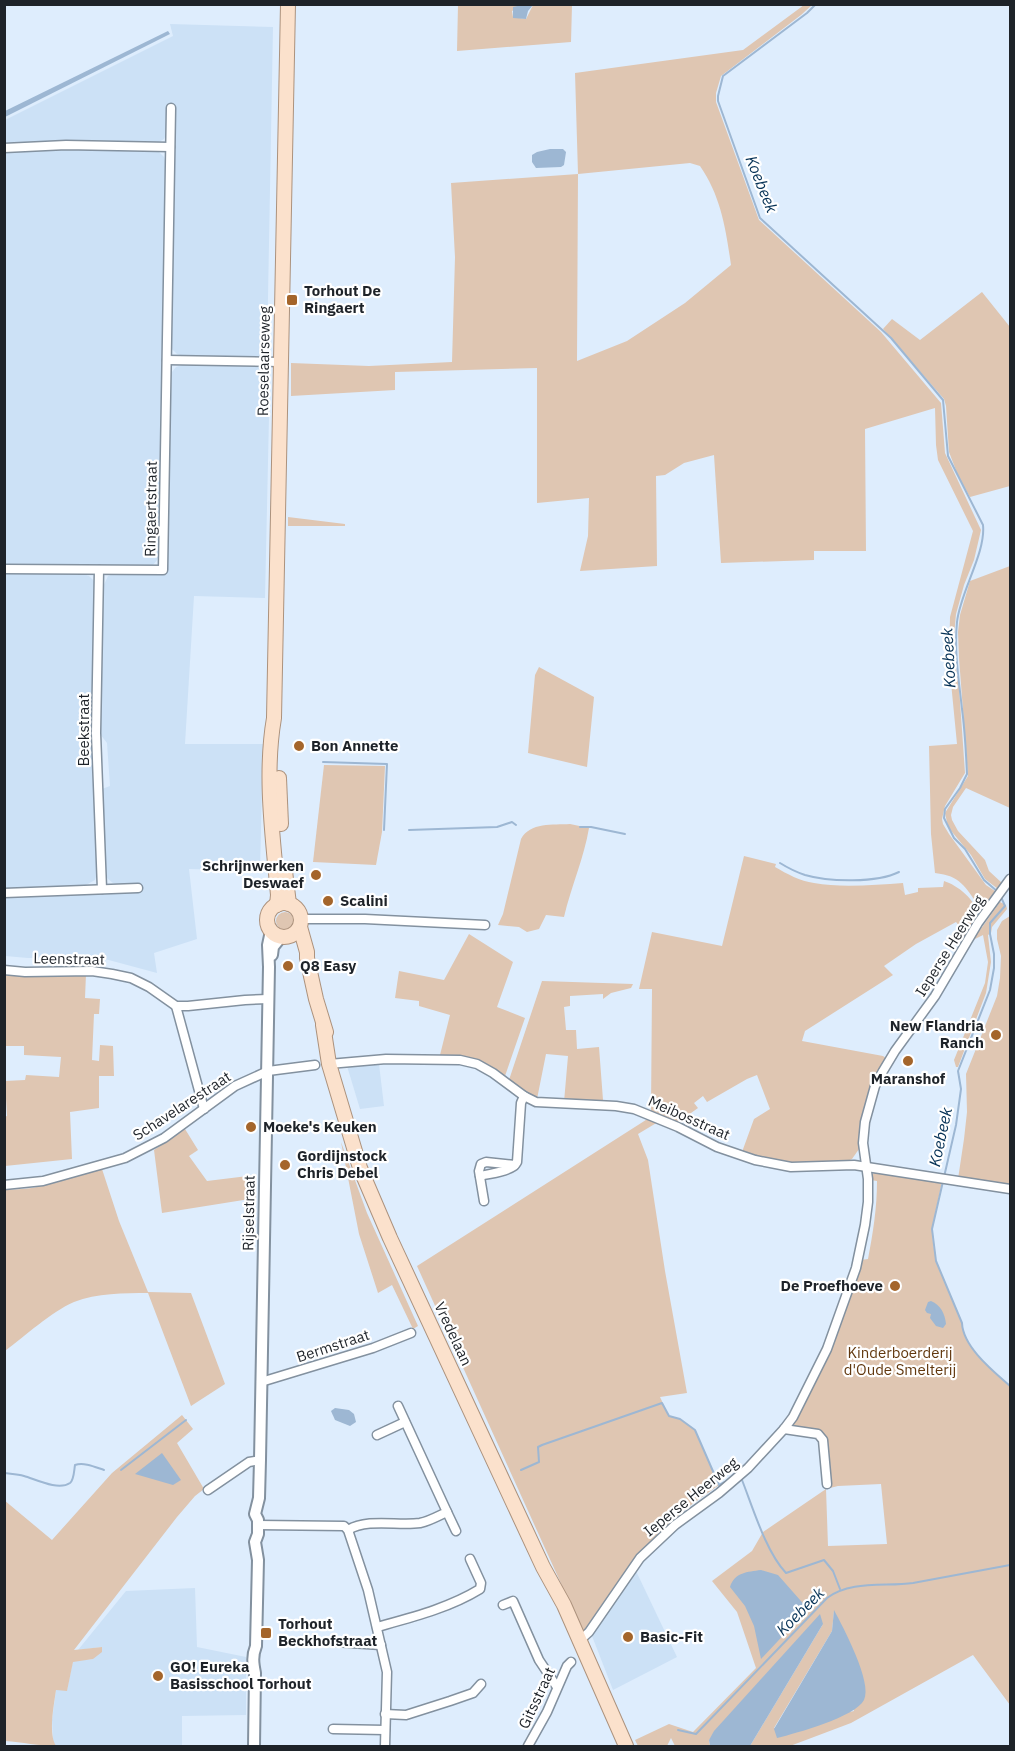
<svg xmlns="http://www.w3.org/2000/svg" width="1015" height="1751" font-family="'IBM Plex Sans',sans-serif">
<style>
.built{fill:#cce1f6}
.green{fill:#dfc6b2;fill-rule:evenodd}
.water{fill:#9db7d3}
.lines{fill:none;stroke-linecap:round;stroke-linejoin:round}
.stream{stroke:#9db7d3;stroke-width:2}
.minor-casing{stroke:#83919f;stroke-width:11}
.tertiary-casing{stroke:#83919f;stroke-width:14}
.primary-casing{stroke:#ac927d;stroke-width:16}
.minor{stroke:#fff;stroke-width:8}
.tertiary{stroke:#fff;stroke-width:10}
.primary{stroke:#fbe1cc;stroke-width:14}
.poi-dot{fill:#a4652b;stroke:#fff;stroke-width:2}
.labels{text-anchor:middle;stroke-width:4.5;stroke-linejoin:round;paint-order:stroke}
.poi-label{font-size:15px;font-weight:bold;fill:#1e2329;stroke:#fff;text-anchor:start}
.street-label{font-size:15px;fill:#1e2329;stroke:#fff}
.park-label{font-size:15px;fill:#62380e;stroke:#fff}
.water-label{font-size:16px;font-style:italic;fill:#063256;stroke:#fff}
</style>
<rect width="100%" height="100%" fill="#deedfd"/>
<!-- built -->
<g class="built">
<polygon points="170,24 273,27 267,351 261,356 184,357 177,354 172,349 170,342 167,133 164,139 159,142 153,143 5,144 5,120 173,36"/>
<polygon points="66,149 152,150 159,152 164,157 166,164 160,554 157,560 153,565 145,567 5,565 4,151"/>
<polygon points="182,365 263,365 270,371 265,598 194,596 185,744 263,744 260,871 189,869 197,939 154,953 157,973 105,959 76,957 28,958 5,956 5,896 141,892 140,885 119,885 113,883 108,879 105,873 102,789 110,786 107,743 100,734 102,589 108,576 113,574 167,575 170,378 172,372 176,367"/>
<polygon points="4,572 82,573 89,576 94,581 96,587 97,874 95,880 84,886 5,889"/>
<polygon points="379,1064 384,1106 360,1109 347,1066"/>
<polygon points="636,1571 677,1657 613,1690 592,1636"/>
<polygon points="195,1588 197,1647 246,1657 246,1715 182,1716 182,1746 56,1746 53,1742 52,1720 56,1690 67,1690 73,1661 93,1659 101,1647 78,1650 126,1591"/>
</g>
<!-- green -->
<g class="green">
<polygon points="458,5 522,5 512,11 513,17 526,19 533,5 572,5 571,42 457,51"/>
<path d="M 804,5 L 812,5 L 801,15 L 721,76 L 716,93 L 716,102 L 759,220 L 881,332 L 941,403 L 945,453 L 981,530 L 974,560 L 964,585 L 956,614 L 954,636 L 955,662 L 959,687 L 965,773 L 945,806 L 942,819 L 943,824 L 949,834 L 986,885 L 995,891 L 990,899 L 983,907 L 979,906 C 964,886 961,876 935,873 L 931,834 L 929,746 L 957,744 L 949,662 L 950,617 L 973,531 L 938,460 L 936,445 L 935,408 L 865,429 L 866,551 L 814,551 L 814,560 L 721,563 L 714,455 L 684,463 L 665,475 L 656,476 L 657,566 L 580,571 L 588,536 L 589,498 L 537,503 L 537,368 L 395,372 L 395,390 L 291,396 L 291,363 L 369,366 L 452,362 L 455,257 L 451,183 L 578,174 L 575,73 L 743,50 ZM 690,163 L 700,166 C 721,196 726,230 731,265 L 685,303 L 627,341 L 577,361 L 578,174 Z"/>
<polygon points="982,292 1010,327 1010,486 970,497 959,478 949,452 946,406 944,399 883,329 892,319 920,340"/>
<polygon points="288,517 345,524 345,526 288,526"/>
<polygon points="1010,566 1010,808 966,788 953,807 951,815 952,820 958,831 985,860 989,871 1002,883 998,889 985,879 971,855 948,827 945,813 968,776 959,658 958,632 960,615 970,581"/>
<polygon points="539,667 594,697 587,767 528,753 535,675"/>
<polygon points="324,765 385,766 382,832 376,865 313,862"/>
<path d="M 570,824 L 589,828 C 584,858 571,887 564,917 L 546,915 L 539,929 L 527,932 L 519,927 L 498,925 L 503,914 L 521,839 C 530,822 553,825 570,824 Z"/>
<path d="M 744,856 L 776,864 L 775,867 C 787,874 800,881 814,883 C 840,888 875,885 903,883 L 905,895 L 918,892 L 918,888 L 943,887 L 944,881 C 957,885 977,900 977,915 C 976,922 969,931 966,938 L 959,933 L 961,928 L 956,922 L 916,944 L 884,966 L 893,975 L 805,1031 L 802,1041 L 883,1056 L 887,1059 L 862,1124 L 859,1149 L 852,1159 L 845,1162 L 782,1162 L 742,1152 L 754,1119 L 770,1109 L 757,1075 L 747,1079 L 707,1102 L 703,1096 L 694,1103 L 698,1108 L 677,1123 L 651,1111 L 652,989 L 639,989 L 652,932 L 722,946 Z"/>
<polygon points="1000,902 1006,905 1007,909 992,927 991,933 988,935 991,962 986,993 958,1067 956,1067 954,1060 985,983 988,962 983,935 973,940"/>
<circle cx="285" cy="921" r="9"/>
<polygon points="1010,916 1010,1186 958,1179 964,1139 967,1112 966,1074 997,996 1000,978 1001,956 997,939 997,930 1002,921"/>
<path d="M 469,934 L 513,962 L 497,1007 L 525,1018 L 505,1076 C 479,1058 471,1057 440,1055 L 450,1015 L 419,1006 L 419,1001 L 395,998 L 399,971 L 444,980 Z"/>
<polygon points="5,974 86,974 85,998 100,999 99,1014 94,1014 92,1060 99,1061 100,1045 113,1046 114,1076 99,1076 99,1108 70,1112 72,1159 5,1166 4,1117 7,1116 5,1081 25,1080 26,1075 59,1077 61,1057 24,1055 24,1046 5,1046"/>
<polygon points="542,981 633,984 631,988 611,993 603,999 603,994 570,996 570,1006 564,1007 566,1030 576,1030 577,1049 599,1047 603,1100 600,1102 564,1102 568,1056 546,1054 537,1099 529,1095 509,1080"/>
<polygon points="649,1118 658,1122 638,1134 648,1160 665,1271 687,1393 660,1397 669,1416 680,1419 695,1430 719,1485 687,1508 638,1553 583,1632 417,1266"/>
<polygon points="185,1129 198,1150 189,1156 207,1181 256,1175 256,1198 162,1213 154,1150"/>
<polygon points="341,1142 367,1213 418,1326 413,1329 392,1285 378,1293 359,1234"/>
<path d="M 102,1169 L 119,1221 L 148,1292 L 191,1293 L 225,1384 L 191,1406 L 148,1293 C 124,1293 97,1293 74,1302 C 51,1312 25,1336 5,1351 L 4,1189 C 37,1192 71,1177 102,1169 Z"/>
<path d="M 874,1173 L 942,1182 L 932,1228 L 933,1243 L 936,1261 L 962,1323 C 963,1347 993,1371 1010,1386 L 1010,1705 L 973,1655 L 851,1723 L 790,1746 L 750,1746 L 823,1624 L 709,1740 L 710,1746 L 675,1746 L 671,1738 L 667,1746 L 638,1746 L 635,1740 L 669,1724 L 693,1732 L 756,1668 L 737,1612 L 712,1581 L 752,1551 L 763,1532 L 826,1489 L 822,1433 L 791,1426 L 830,1350 L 861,1260 L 868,1259 C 873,1233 877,1208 877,1181 L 871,1180 L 870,1176 ZM 881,1484 L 887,1544 L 828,1546 L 826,1489 L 838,1486 ZM 834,1611 L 854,1711 L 774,1728 L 832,1631 Z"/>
<path d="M 182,1415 L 193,1429 L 177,1443 L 204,1489 L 195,1496 L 177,1517 L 74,1650 L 102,1647 L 102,1652 L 93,1659 L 73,1662 L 67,1691 L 56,1690 C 54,1705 48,1734 56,1746 C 39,1746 22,1742 5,1741 L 4,1500 L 52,1540 L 112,1473 Z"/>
</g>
<!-- water -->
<g class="water">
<polygon points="522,5 533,5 528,11 526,19 513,18 513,7"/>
<polygon points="168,31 170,34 5,117 5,111"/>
<polygon points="550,149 563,149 566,152 564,165 561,167 536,168 532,162 532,155 537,152"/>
<path d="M 931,1301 C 941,1305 945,1314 946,1324 L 943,1328 L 936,1326 L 930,1318 L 931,1314 L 927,1313 L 925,1310 L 928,1302 Z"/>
<polygon points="335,1408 349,1410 354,1414 356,1422 350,1426 335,1420 331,1411"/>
<polygon points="162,1453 181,1480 173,1485 135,1474"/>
<path d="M 761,1570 L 778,1575 L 808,1609 L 761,1659 L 754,1626 L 745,1606 L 730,1587 C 735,1572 747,1572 761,1570 Z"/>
<path d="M 834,1610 C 843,1627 873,1683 864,1700 C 855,1717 797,1733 777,1738 L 774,1729 L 832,1631 Z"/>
<polygon points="820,1614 823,1624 750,1746 710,1746 709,1740 714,1731"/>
</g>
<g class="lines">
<!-- stream -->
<g class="stream">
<path d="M 816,4 L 807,13 L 723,76 L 718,96 L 718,101 L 760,218 L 891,338 L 943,400 L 948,456 L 983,525 C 986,553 960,592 957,622 C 954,652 959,681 962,709 C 965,731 966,752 967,774 L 960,788 L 945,809 L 944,818 L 954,838 L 965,849 L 984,880 L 998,892"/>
<polyline points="323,762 387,764 384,830"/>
<polyline points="580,827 591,827 625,834"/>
<polyline points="409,830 497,827 512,822 516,825"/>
<path d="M 780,863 C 788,868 796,872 805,875 C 829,882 877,883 899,872"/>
<path d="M 1001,897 L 1005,906 L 990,923 L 990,934 L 994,954 L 994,968 L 990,990 L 958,1071 L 961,1089 L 956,1125 L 932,1229 L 936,1261 L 962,1323 C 963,1347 993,1371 1010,1386"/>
<polyline points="121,1470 186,1420"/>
<polyline points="521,1470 539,1462 538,1447 542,1445 662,1403 669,1416 680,1419 695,1430 719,1485 725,1482"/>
<path d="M 4,1473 C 11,1474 17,1474 24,1476 C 35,1479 58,1491 70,1483 C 74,1480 74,1471 75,1465 C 84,1462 95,1467 104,1470"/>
<path d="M 742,1480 C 753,1508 766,1552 786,1573 L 824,1560 L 833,1571 L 840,1589"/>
<path d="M 678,1730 L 696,1734 L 827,1598 C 851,1580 885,1587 913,1583 C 946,1577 978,1571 1010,1565"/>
</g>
<!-- minor casing -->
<g class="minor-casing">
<g id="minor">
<polyline points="4,148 66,145 170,147"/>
<polyline points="167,360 280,362"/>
<polyline points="4,569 163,570 171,108"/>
<polyline points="99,570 96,733 102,889"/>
<polyline points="4,893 138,888"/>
<polyline points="301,919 365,919 485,925"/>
<polyline points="4,970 25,972 92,971 112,974 131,978 149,987 176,1006 188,1006 245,1000 268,999"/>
<polyline points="176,1006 204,1109"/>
<polyline points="329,1064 386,1059 460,1060 477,1064 493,1073 524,1096 536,1102 616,1106 634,1109 678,1127 717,1147 755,1160 791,1167 854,1165 1010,1189"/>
<path d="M 480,1176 C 492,1173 504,1173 514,1166"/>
<polyline points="4,1185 43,1181 125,1158 164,1138 235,1086 268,1071 315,1065"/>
<polyline points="484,1201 479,1171 481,1164 486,1162 515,1165 517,1162 521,1103 524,1096"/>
<polyline points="261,1382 373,1348 411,1333"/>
<polyline points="784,1429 818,1434 823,1440 827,1484"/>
<polyline points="377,1435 405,1422"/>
<polyline points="208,1490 249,1462 260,1460"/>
<polyline points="447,1512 456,1531"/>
<polyline points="258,1525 344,1526 348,1530 368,1590 387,1672 385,1746"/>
<path d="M 348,1530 C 368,1518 397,1526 420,1523 C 430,1521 438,1516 447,1512 L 398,1406"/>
<polyline points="503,1605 513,1601 539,1660 557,1687"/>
<path d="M 377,1627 C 413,1617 449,1608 480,1589 L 481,1583 L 470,1559"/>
<polyline points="335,1642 381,1645"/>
<polyline points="578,1642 589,1632 640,1558 675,1525 719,1493 748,1468 784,1429 793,1417 827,1349 856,1268 865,1225 868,1202 868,1179 863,1143 865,1122 875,1086 883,1071 895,1051 935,996 978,923 1010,879"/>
<polyline points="385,1714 406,1715 450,1701 473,1693 481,1684"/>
<polyline points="333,1729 385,1730"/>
<polyline points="528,1746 547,1712 567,1666 571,1662"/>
</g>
</g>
<!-- tertiary casing -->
<g class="tertiary-casing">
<g id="tertiary">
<polyline points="272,955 273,947 281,937"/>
<path d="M 254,1746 L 255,1673 C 253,1663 252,1656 256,1646 L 258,1560 L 255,1542 L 258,1534 L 258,1520 L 255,1514 L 259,1498 L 260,1460 L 269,967 L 268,945 L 271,931"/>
</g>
</g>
<!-- primary casing -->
<g class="primary-casing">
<g id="primary">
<polyline points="279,778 281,824"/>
<polyline points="285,871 289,904"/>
<circle cx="284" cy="920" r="17"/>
<path d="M 277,905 L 278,895 C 273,837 264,776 274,718 L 288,4"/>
<polyline points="300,927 307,952 307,958 316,999 326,1032"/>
<polyline points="323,1025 329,1064 360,1168 390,1238 543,1567 564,1605 626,1746"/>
</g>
</g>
<!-- minor -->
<use href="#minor" class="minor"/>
<!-- tertiary -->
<use href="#tertiary" class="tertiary"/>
<!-- primary -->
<use href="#primary" class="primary"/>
</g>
<!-- markers -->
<g class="poi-dot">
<rect x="286" y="294" width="12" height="12" rx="3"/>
<circle cx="299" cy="746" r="6"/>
<circle cx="316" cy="875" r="6"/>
<circle cx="328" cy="901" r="6"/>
<circle cx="288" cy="966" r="6"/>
<circle cx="996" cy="1035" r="6"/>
<circle cx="908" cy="1061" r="6"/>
<circle cx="251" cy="1127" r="6"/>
<circle cx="285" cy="1165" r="6"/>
<circle cx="895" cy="1286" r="6"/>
<rect x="260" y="1627" width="12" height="12" rx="3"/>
<circle cx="628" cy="1637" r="6"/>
<circle cx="158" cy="1676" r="6"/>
</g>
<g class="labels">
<!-- poi labels -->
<g class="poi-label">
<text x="304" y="296">Torhout De<tspan x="304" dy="17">Ringaert</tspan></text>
<text x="311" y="751">Bon Annette</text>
<text x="304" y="871" text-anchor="end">Schrijnwerken<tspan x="304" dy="17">Deswaef</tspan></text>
<text x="340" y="906">Scalini</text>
<text x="300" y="971">Q8 Easy</text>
<text x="984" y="1031" text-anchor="end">New Flandria<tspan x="984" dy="17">Ranch</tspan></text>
<text x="908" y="1084" text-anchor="middle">Maranshof</text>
<text x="263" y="1132">Moeke's Keuken</text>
<text x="297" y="1161">Gordijnstock<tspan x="297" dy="17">Chris Debel</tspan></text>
<text x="883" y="1291" text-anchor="end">De Proefhoeve</text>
<text x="278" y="1629">Torhout<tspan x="278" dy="17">Beckhofstraat</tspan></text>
<text x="640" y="1642">Basic-Fit</text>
<text x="170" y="1672">GO! Eureka<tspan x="170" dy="17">Basisschool Torhout</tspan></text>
</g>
<!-- street labels -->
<g class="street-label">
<text transform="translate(264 361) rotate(-89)" y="5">Roeselaarseweg</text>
<text transform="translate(151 509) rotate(-89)" y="5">Ringaertstraat</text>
<text transform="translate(84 730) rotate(-90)" y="5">Beekstraat</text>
<text transform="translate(950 946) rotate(-58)" y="5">Ieperse Heerweg</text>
<text transform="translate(69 959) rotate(1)" y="5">Leenstraat</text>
<text transform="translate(182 1106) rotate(-33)" y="5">Schavelarestraat</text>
<text transform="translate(689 1118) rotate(24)" y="5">Meibosstraat</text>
<text transform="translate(249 1213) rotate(-89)" y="5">Rijselstraat</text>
<text transform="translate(453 1334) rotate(65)" y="5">Vredelaan</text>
<text transform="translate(333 1346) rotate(-18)" y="5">Bermstraat</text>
<text transform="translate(691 1497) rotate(-39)" y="5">Ieperse Heerweg</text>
<text transform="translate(537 1698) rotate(-65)" y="5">Gitsstraat</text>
</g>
<!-- park labels -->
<g class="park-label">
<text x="900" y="1358">Kinderboerderij<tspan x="900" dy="17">d'Oude Smelterij</tspan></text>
</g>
<!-- water labels -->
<g class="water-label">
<text transform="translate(762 184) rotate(68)" y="6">Koebeek</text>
<text transform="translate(948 658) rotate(-93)" y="6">Koebeek</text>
<text transform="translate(940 1137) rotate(-78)" y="6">Koebeek</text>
<text transform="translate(800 1611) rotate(-45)" y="6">Koebeek</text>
</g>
</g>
<!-- border -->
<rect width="1015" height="1751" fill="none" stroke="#1e2329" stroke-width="12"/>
</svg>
